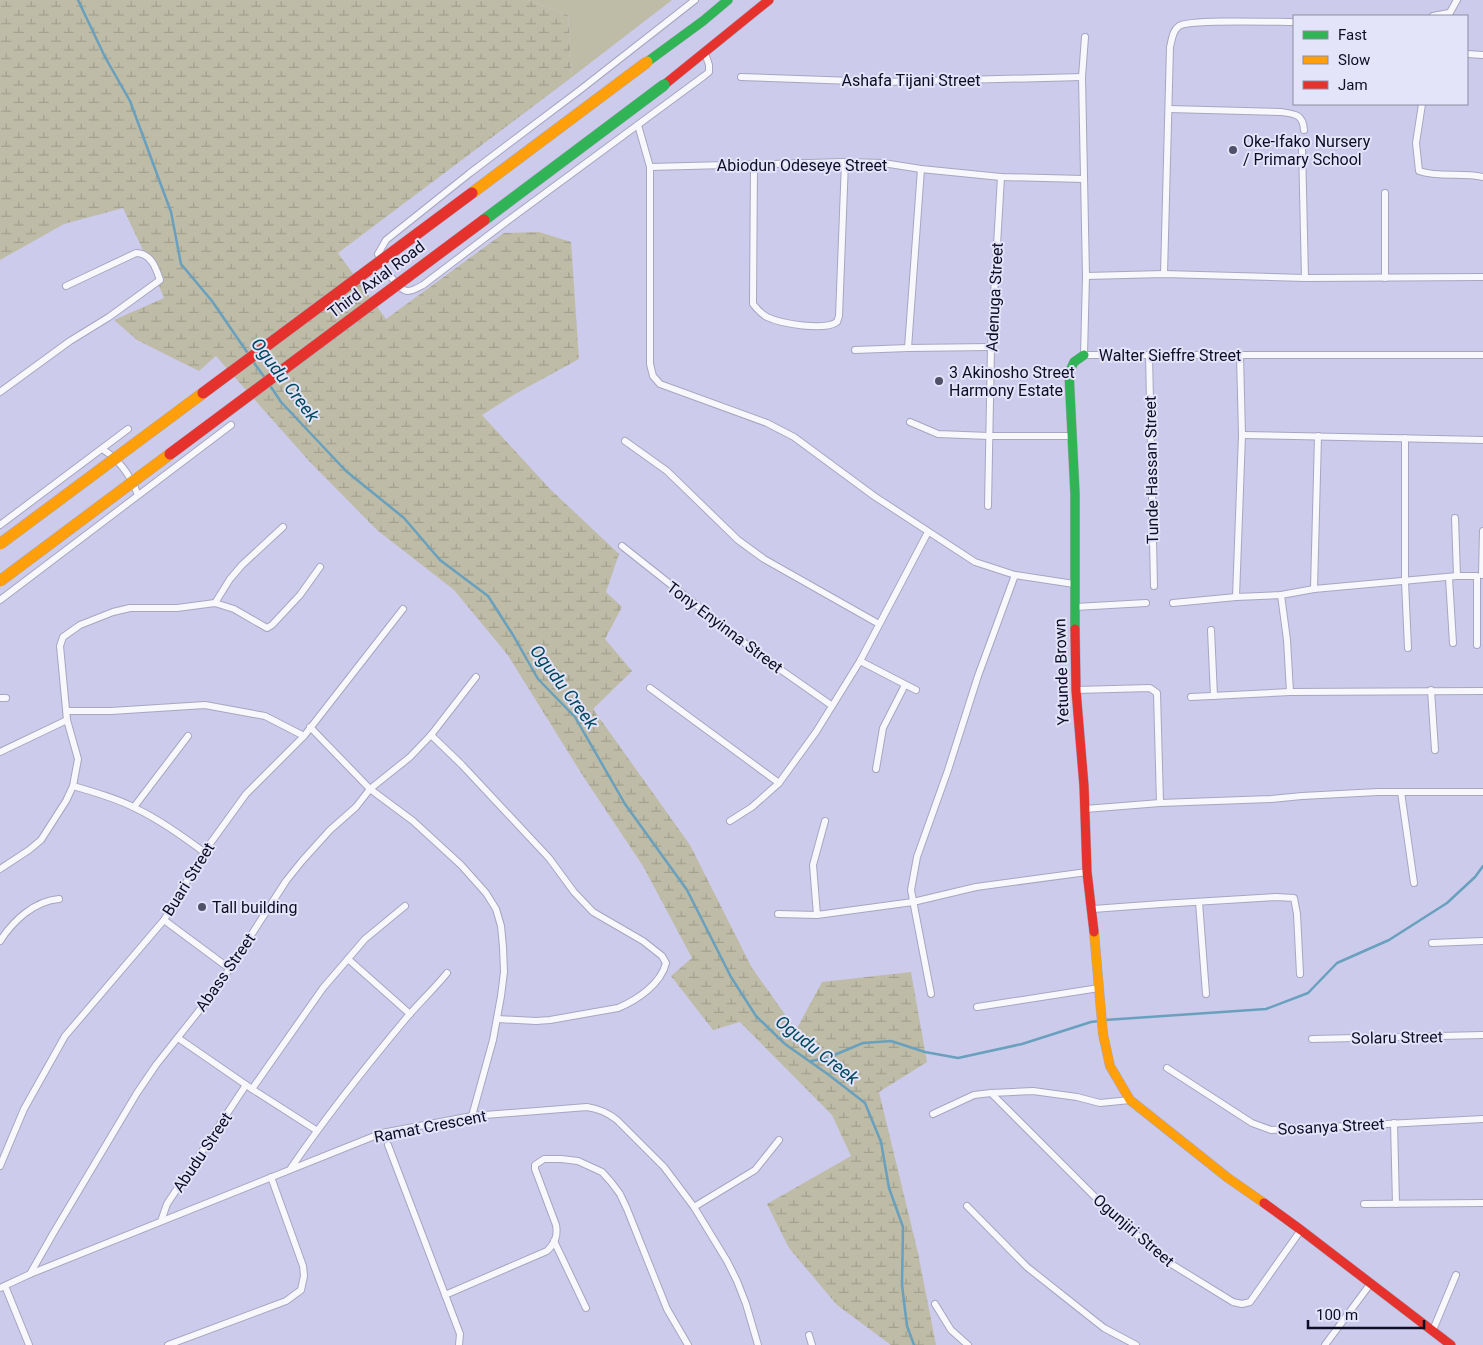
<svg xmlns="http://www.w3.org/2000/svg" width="1483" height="1345" font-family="Roboto,sans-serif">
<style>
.grass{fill:#bebca6}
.wetland{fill:url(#wetland-marsh)}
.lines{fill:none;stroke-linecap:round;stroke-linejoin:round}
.stream{stroke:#69a0be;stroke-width:2.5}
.street-casing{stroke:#a7a6c1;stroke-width:8}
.fast-casing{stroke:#a7a6c1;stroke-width:10}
.slow-casing{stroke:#a7a6c1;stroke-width:10}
.jam-casing{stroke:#a7a6c1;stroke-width:10}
.street{stroke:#f7f7fc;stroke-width:6}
.fast{stroke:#30b455;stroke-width:9}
.slow{stroke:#ff9f0a;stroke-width:9}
.jam{stroke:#e5322d;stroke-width:9}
.fast-bridge-casing{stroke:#a7a6c1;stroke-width:12;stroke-linecap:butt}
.slow-bridge-casing{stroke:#a7a6c1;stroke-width:12;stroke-linecap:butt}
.jam-bridge-casing{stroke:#a7a6c1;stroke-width:12;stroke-linecap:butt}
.fast-bridge{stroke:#30b455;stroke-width:11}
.slow-bridge{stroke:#ff9f0a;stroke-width:11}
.jam-bridge{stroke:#e5322d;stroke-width:11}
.poi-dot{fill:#514f6a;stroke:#e3e3f9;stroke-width:2}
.labels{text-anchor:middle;stroke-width:4;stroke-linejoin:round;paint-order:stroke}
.street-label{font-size:16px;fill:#0f0c25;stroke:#e3e3f9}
.poi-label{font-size:16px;fill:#0f0c25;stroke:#e3e3f9;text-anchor:start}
.water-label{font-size:18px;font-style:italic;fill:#01485d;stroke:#e3e3f9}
</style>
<defs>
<pattern id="wetland-marsh" width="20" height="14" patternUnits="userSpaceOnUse" patternTransform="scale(1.25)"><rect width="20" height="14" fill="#bebca6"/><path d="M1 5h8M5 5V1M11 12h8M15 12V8" fill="none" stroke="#a2a08f"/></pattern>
</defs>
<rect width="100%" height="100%" fill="#cccbeb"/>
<!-- grass -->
<polygon class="grass" points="528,0 672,0 572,77 568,15"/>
<!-- wetland -->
<polygon class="wetland" points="0,0 528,0 568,15 572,77 338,253 386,319 504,233 539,232 571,242 579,359 515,394 482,415 550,489 619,554 606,592 622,607 605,639 632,671 593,709 690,845 752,968 796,1030 822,982 911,972 927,1062 879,1092 918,1253 936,1345 891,1345 837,1305 789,1248 767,1204 851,1156 832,1115 740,1022 713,1030 671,976 692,958 643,866 583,776 507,654 454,590 377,530 309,461 216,356 199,371 137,340 114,320 164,298 153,271 123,208 64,224 0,260"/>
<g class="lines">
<!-- stream -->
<g class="stream">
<polyline points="78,0 105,57 130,101 171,212 181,264 212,301 249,355"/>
<polyline points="252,360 265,378"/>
<polyline points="269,384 281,402 346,471 404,518 440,560 488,596 513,635 538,679 575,717 625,804 687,890 731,977 756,1016 785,1044 829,1075 865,1103 881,1142 889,1188 903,1227 902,1285 907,1326 914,1345"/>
<polyline points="1105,1020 1266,1009 1308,993 1337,963 1389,940 1447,903 1475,877 1483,866"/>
<polyline points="811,1061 827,1058 863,1043 891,1041 925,1052 958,1058 1022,1044 1091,1022 1099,1021"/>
</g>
<!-- street casing -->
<g class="street-casing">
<g id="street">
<path d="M 695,0 L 580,90 L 470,173 L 386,240 L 378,254 C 382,263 397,291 408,291 C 413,291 419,287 423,285 L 502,225 L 704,76 L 709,72 L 709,65 L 705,53"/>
<polyline points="1433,16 1449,13"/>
<polyline points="1448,16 1457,0"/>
<polyline points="1085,37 1082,77 1086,276 1084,355 1483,355"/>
<polyline points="1467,54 1483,55"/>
<polyline points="741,77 882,82 1082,77"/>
<path d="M 1422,104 L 1416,143 L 1419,171 C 1439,178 1462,172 1483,177"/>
<path d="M 1169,109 L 1281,112 C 1295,114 1303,114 1304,130"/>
<polyline points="638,125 650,167"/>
<polyline points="1302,146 1305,278"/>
<path d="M 754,164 L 753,304 C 757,309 761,314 767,317 C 782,324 824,331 837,322 L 839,316 L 845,162"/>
<path d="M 1164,274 L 1170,47 C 1172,40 1172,31 1179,26 C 1189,19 1276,22 1294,22"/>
<polyline points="1086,276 1164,274 1305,278 1483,277"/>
<polyline points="1385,278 1385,193"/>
<polyline points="908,348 921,169"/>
<polyline points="855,350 908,348 991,347"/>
<polyline points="1149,355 1154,586"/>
<path d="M 0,392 L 70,341 L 109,317 L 160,280 C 156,268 151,253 136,253 L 66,286"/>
<polyline points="910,422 938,434 989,436 1071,436"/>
<polyline points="1242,435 1483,440"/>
<polyline points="1405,438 1405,582 1408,648"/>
<polyline points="625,441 667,471 738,540 764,559 879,624"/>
<path d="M 102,449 C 119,459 131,477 138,495"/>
<polyline points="988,506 991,347 1001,177"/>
<polyline points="1455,518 1457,576"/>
<polyline points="0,525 128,429"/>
<polyline points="622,546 761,656 831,705"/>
<polyline points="1482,575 1483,531"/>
<polyline points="1449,578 1453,643"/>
<polyline points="1074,584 1015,575 975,562 874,496 794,437 767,423 660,384 653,376 650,364 650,167 845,162 883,163 921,169 1001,177 1083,179"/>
<polyline points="1314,589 1318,436"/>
<polyline points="1281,595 1287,640 1290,692 1483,691"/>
<polyline points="1236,597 1242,435 1240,355"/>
<polyline points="0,600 231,425"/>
<polyline points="215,603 230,579 242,565 283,527"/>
<polyline points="1173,603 1236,597 1281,595 1314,589 1457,576 1477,576 1477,645"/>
<polyline points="1075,607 1146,603"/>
<polyline points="1211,630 1214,696"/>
<polyline points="860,661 916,690"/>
<polyline points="650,688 779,783"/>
<polyline points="1076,690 1150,688 1157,693 1160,803"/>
<polyline points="1431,690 1435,750"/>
<polyline points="1191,697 1290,692"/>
<polyline points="0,698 6,698"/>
<polyline points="67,711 111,711 205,705 265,716 304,736"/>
<polyline points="310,727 370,789 413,821 461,865 486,893 496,909 501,926 503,947 504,972 501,996 493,1040 472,1116"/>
<path d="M 431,735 L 462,765 L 549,858 L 574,892 L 593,912 L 643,941 L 662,956 L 666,963 C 661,984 637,1000 618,1008 L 550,1020 L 536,1021 L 498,1019"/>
<polyline points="0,752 67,720"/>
<polyline points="876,769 883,728 905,685"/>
<path d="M 73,786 C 94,792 116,798 135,808 C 160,820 182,836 204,852"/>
<polyline points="1401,792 1414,883"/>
<polyline points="134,807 188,736"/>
<polyline points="1085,809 1160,803 1271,799 1302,796 1378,792 1483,792"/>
<polyline points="730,821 752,807 779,783 816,732 860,661 928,532"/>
<polyline points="0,869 29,850 41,840 66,801 73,786 78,759 67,720 60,646 63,637 80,625 113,612 130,608 177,608 215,603 234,609 267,628 272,625 300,595 320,567"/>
<polyline points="1199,902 1206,994"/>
<polyline points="1093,909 1161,904 1276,897 1294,898 1297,914 1300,974"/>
<polyline points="778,914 817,915 913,902 976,887 1087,872"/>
<polyline points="817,915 813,865 825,821"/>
<polyline points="164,920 230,969"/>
<path d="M 0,941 C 13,921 34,901 59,899"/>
<polyline points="1432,943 1483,941"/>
<polyline points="348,959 410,1014"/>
<polyline points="931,994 911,890 917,857 948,770 978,676 1015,575"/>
<polyline points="977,1007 1099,988"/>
<polyline points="178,1038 252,1089 316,1130"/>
<polyline points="1312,1039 1483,1035"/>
<polyline points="1167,1068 1252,1123 1271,1130 1483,1119"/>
<polyline points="252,1089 323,988 365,939 405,906"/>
<polyline points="991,1093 1111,1213 1168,1262 1233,1302 1242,1304 1250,1302 1301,1230"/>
<polyline points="933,1114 974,1095 991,1093 1033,1091 1077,1097 1100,1103 1130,1100"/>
<polyline points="1394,1123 1396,1204"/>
<polyline points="388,1145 460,1334 459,1345"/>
<polyline points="0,1166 24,1109 65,1036 164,920 204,852 246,794 304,736 403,609"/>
<path d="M 291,1168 C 327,1115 367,1065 408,1016 C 421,1001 435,988 447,973"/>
<polyline points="1364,1204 1483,1203"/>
<polyline points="967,1206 1027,1267 1104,1328 1136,1345"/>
<polyline points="694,1207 755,1170 779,1140"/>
<polyline points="161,1221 167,1204 246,1085"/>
<polyline points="554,1241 586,1308"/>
<polyline points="30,1274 54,1232 137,1093 156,1065 217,988 286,881 302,861 330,830 356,807 370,789 410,757 431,735 476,677"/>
<polyline points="5,1286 29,1345"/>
<path d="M 0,1288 L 30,1274 L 382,1133 L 472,1116 L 587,1107 C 599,1109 607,1112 617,1120 L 664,1167 L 694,1207 L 727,1261 L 737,1281 L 746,1304 L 758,1345"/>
<path d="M 445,1295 L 547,1251 C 555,1243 558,1236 556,1225 L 535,1169 L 535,1165 L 544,1159 L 561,1159 L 578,1161 L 602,1172 L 611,1182 L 620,1194 L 627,1209 L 667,1309 L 688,1345"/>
<polyline points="935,1304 951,1330 968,1345"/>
<polyline points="1433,1330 1456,1275"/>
<polyline points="809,1335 812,1345"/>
<polyline points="168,1345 286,1301 301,1290 304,1276 303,1266 271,1177"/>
<polyline points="1325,1345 1371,1283"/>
</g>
</g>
<!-- fast casing -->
<g class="fast-casing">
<g id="fast">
<polyline points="647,62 703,21 728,0"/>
<polyline points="1075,629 1075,494 1069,373 1074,362 1084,355"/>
</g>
</g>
<!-- slow casing -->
<g class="slow-casing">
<polyline id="slow" points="1094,932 1103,1034 1110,1066 1130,1100 1228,1178 1264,1203"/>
</g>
<!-- jam casing -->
<g class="jam-casing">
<g id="jam">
<polyline points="664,85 769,0"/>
<polyline points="1075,629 1076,690 1084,786 1087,872 1094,932"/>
<polyline points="1264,1203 1301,1230 1451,1345"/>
</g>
</g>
<!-- street -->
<use href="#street" class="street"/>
<!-- fast -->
<use href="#fast" class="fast"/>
<!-- slow -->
<use href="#slow" class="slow"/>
<!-- jam -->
<use href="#jam" class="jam"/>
<!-- fast-bridge casing -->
<g class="fast-bridge-casing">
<polyline id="fast-bridge" points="484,220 664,85"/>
</g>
<!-- slow-bridge casing -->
<g class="slow-bridge-casing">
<g id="slow-bridge">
<polyline points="472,193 647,62"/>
<polyline points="0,544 203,393"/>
<polyline points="0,581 170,454"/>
</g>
</g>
<!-- jam-bridge casing -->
<g class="jam-bridge-casing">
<g id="jam-bridge">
<polyline points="203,393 472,193"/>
<polyline points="170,454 484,220"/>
</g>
</g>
<!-- fast-bridge -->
<use href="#fast-bridge" class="fast-bridge"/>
<!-- slow-bridge -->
<use href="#slow-bridge" class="slow-bridge"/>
<!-- jam-bridge -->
<use href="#jam-bridge" class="jam-bridge"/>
</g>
<!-- markers -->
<g class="poi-dot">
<circle cx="1233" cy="150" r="5"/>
<circle cx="939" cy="381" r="5"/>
<circle cx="202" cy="907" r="5"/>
</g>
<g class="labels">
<!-- street labels -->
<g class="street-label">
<text x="911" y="86">Ashafa Tijani Street</text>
<text x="802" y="171">Abiodun Odeseye Street</text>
<text transform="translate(376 279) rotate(-37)" y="6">Third Axial Road</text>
<text transform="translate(994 297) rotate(-87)" y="6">Adenuga Street</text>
<text x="1170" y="361">Walter Sieffre Street</text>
<text transform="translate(1151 470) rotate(-91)" y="6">Tunde Hassan Street</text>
<text transform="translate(725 627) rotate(37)" y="6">Tony Enyinna Street</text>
<text transform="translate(1061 672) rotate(-92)" y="6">Yetunde Brown</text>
<text transform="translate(188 879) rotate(-58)" y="6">Buari Street</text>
<text transform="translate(225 972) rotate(-55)" y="6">Abass Street</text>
<text transform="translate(1397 1037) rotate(-1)" y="6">Solaru Street</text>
<text transform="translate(430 1126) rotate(-11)" y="6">Ramat Crescent</text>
<text transform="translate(1331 1126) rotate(-3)" y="6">Sosanya Street</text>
<text transform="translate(202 1152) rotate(-56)" y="6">Abudu Street</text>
<text transform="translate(1134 1230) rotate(41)" y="6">Ogunjiri Street</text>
</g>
<!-- poi labels -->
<g class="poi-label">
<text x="1243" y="147">Oke-Ifako Nursery<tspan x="1243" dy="18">/ Primary School</tspan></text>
<text x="949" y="378">3 Akinosho Street<tspan x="949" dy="18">Harmony Estate</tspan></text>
<text x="212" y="913">Tall building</text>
</g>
<!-- water labels -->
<g class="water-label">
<text transform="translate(285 380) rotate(53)" y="6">Ogudu Creek</text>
<text transform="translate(564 687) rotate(53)" y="6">Ogudu Creek</text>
<text transform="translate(817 1050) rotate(38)" y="6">Ogudu Creek</text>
</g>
</g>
<!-- legend -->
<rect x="1293" y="15" width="175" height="90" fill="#e3e3f9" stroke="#8e8da4"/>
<rect x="1303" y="31" width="25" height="8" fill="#30b455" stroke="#8e8da4"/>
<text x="1338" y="40" font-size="15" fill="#0f0c25">Fast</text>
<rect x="1303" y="56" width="25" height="8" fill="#ff9f0a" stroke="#8e8da4"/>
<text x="1338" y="65" font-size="15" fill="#0f0c25">Slow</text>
<rect x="1303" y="81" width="25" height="8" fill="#e5322d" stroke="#8e8da4"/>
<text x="1338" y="90" font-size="15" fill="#0f0c25">Jam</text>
<!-- scale -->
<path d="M1308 1320v8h116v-8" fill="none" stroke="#0f0c25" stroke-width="2.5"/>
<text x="1316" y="1320" font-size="15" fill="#0f0c25" stroke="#e3e3f9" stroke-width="4" paint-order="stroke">100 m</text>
</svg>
